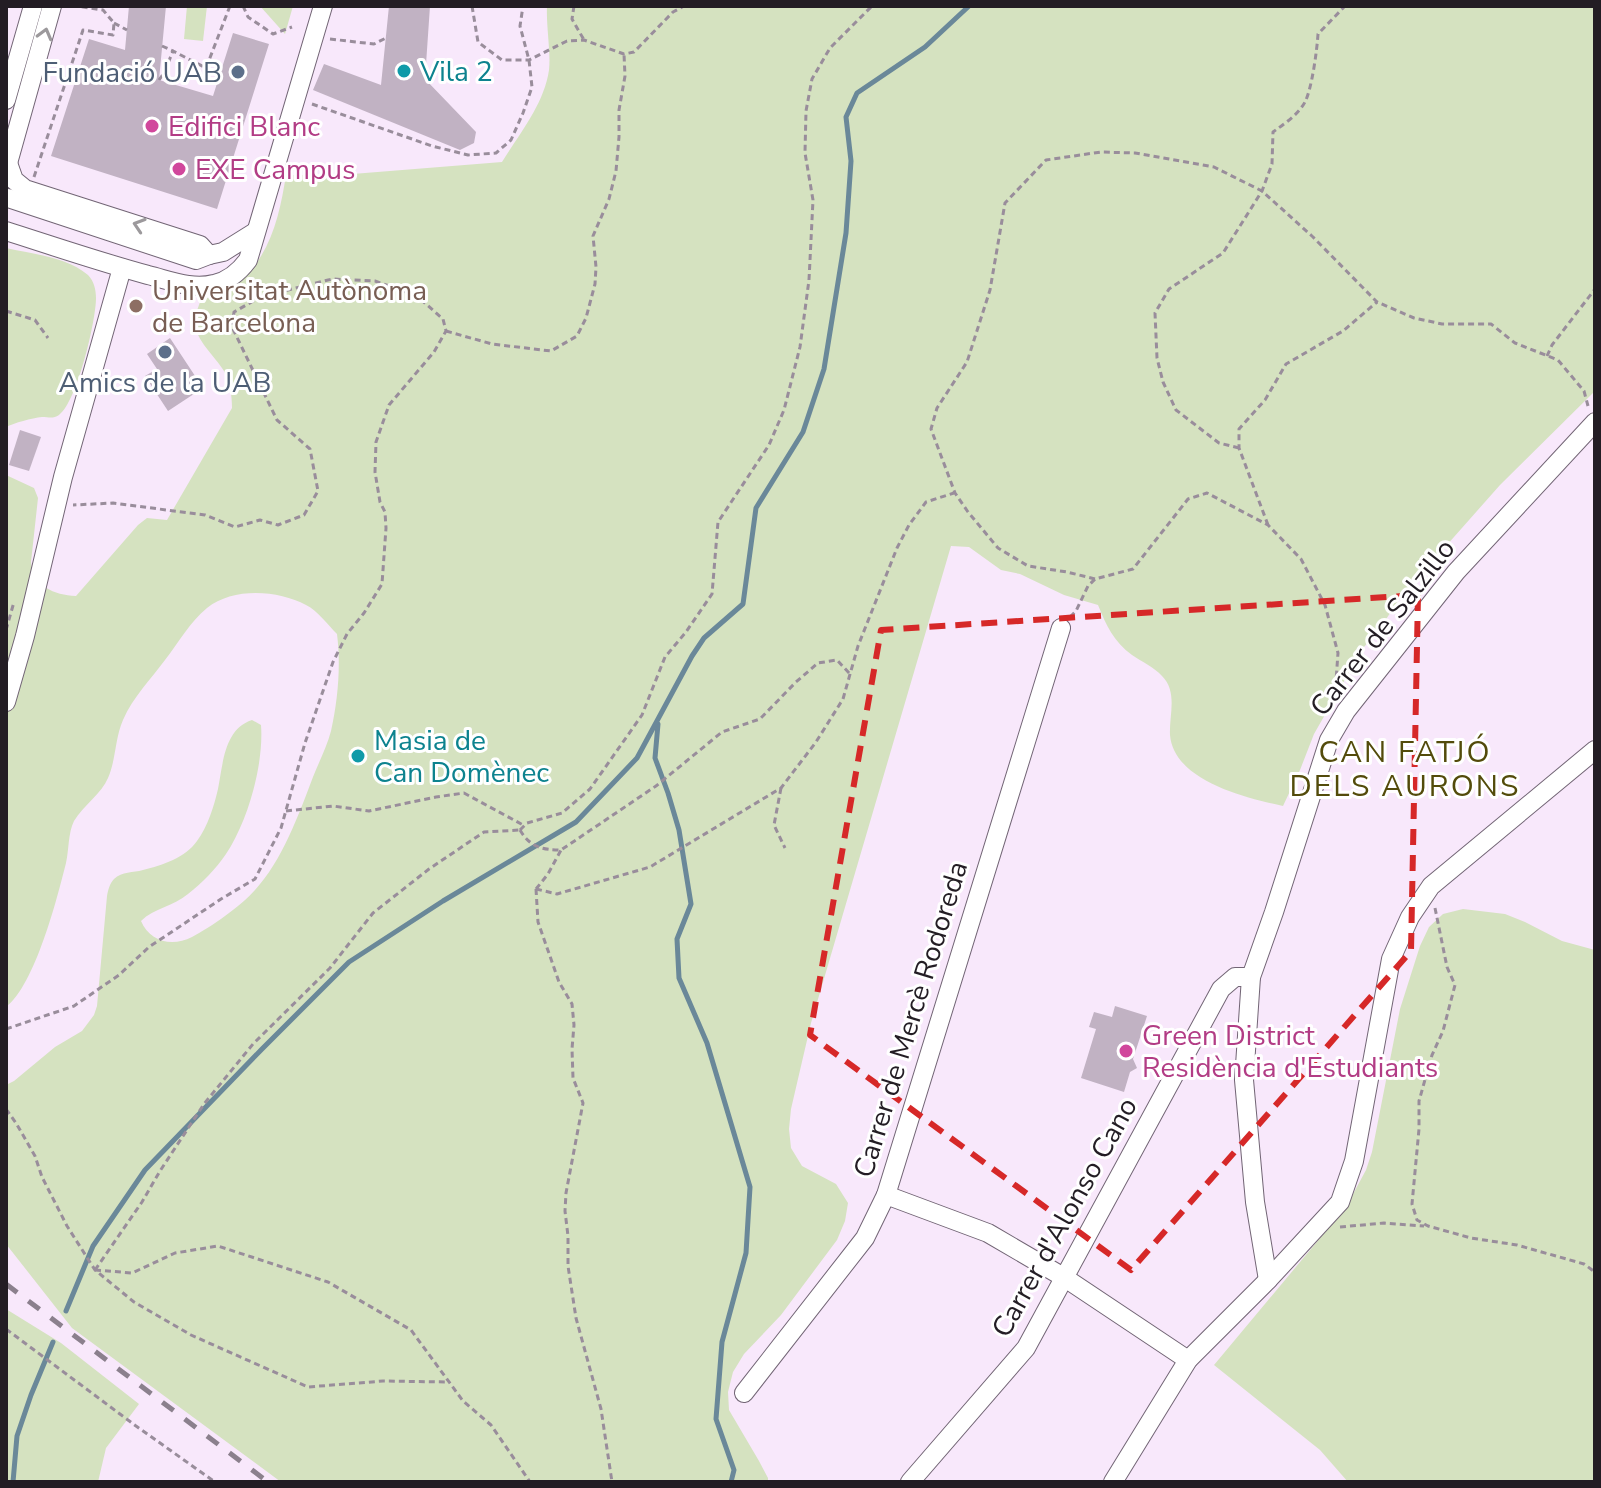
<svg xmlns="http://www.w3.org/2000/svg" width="1601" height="1488" font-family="'Nunito Sans',sans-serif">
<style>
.green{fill:#d5e2c0}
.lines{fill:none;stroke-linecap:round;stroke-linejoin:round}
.stream{stroke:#6a8899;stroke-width:5}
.building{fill:#c1b2c3}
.minor-casing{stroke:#726575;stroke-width:20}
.path{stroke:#998d9b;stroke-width:3;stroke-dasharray:6 4;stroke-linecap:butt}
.minor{stroke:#fff;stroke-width:18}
.rail{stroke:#8b808d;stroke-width:5;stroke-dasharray:14 14;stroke-linecap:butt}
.oneway{stroke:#9c999c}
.marked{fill:none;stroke:#d62828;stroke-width:6;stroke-dasharray:16 10;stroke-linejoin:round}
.culture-dot{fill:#0f9aa8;stroke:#fff;stroke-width:3}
.service-dot{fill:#5c6f8a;stroke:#fff;stroke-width:3}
.hotel-dot{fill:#d1479c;stroke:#fff;stroke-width:3}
.education-dot{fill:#8d6e63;stroke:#fff;stroke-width:3}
.labels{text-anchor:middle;stroke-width:6;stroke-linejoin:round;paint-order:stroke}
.culture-label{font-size:28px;fill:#0d838f;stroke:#fff;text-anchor:start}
.service-label{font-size:28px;fill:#4e5e75;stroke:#fff;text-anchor:end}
.hotel-label{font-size:28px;fill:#b23c85;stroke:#fff;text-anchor:start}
.education-label{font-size:28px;fill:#785e54;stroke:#fff;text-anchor:start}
.street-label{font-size:28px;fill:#231d24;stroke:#fff}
.neighbourhood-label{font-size:30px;letter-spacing:2px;fill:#534b0b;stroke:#fff}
</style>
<rect width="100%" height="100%" fill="#f8e8fb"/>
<!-- green -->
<g class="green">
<polygon points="187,6 207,6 203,41 184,39"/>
<polygon points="260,6 293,6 285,34"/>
<path d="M 547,6 L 1595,6 L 1595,391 L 1500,485 L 1400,598 L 1377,633 L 1363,648 L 1314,734 L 1300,770 L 1283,806 C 1246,798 1174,781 1170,735 C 1169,715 1178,692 1162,676 C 1154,667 1142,662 1132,655 C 1114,642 1106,625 1098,605 L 1064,595 L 1020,574 L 1001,570 L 969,547 L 951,546 L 811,1023 L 791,1109 L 789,1129 L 791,1148 L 802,1166 L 836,1184 L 848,1203 L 845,1221 L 837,1240 L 781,1315 L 744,1354 L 733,1372 L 728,1392 L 729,1410 L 759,1461 L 768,1478 L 768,1482 L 281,1482 L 72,1328 L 6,1244 L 6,1085 L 14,1081 L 55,1047 L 82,1031 L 94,1015 L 97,1006 L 107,896 C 108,890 110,883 114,879 C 122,871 133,873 143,870 C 163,865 185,858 197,841 C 208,826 214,806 218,789 C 223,764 224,729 252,720 L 261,725 C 264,764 248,821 226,854 C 216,869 202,883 188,894 C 174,906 154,908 141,921 C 150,942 172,947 192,937 C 211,927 241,906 255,890 C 282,861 299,814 313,777 C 319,762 327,746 331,731 C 338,700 341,665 337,634 C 328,625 318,611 306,605 C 278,590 233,587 207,608 C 190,622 179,642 165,660 C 151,679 133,697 123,720 C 115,738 116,760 108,778 C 102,793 83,806 74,821 C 68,833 69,850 66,863 C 57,899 35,985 6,1007 L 6,475 L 34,488 L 38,498 L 31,562 C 33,586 54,595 76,596 L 138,525 L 147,518 L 167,520 L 232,408 C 232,395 230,383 224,371 C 215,356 194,339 195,321 C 195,315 198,308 200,302 C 213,294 227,291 239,281 C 271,256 280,213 286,175 L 340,175 L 502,162 C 520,133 544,104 549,70 C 551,52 546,26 547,6 Z"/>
<path d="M 6,248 C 32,254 67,257 88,275 C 94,281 96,290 96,298 C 96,321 77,402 59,415 C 53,419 49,417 42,417 C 32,418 14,423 6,427 Z"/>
<polygon points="1463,909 1505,914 1525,922 1562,941 1595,950 1595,1482 1348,1482 1320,1450 1214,1365 1346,1207 1366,1170 1372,1152 1400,1009 1420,946 1429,927 1443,914"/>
<polygon points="6,1309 61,1343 139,1404 106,1448 98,1482 6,1482"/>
</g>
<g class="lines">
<!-- stream -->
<g class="stream">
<polyline points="658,724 655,758 668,793 679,830 691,904 677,939 679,978 707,1043 750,1187 746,1253 722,1342 716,1419 734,1470 731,1482"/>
<polyline points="66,1311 93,1246 145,1170 262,1049 349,962 443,901 576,822 637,758 692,656 704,638 743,604 756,508 803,432 824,369 846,233 851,161 846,117 857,93 925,47 969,6"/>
<polyline points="13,1482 17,1436 31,1395 53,1342"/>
</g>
</g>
<!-- building -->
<g class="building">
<polygon points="129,6 166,6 159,80 213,96 233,33 269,44 217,209 51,156 89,39 125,50"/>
<polygon points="389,6 430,6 425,79 476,132 474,143 460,150 313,90 324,64 381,85"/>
<polygon points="170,338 203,388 168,411 145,376 157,369 147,354"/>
<polygon points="20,430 41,437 29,471 9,465"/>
<polygon points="1115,1006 1147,1016 1133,1059 1137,1068 1130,1072 1124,1092 1081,1078 1096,1029 1089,1027 1094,1012 1112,1017"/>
</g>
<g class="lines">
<!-- minor casing -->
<g class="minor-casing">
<g id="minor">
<polyline points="6,100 33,6"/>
<polyline points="8,163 14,180 25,189 200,245 209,255"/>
<polyline points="8,173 8,163 52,6"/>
<polyline points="8,198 196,260 209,255 223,252 255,232"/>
<path d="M 6,231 C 53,246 100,262 148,275 C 169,280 192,290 214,284 C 229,281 239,272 248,260 L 323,6"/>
<polyline points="6,702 25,636 63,477 122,268"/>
<polyline points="886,1195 988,1233 1065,1278 1188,1360"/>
<polyline points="1268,1280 1255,1202 1244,1080 1251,977 1274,912 1329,740 1346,711 1456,572 1595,422"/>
<polyline points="744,1393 865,1238 886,1195 1061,628"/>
<polyline points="910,1482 1026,1348 1221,989 1235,977 1251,977"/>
<polyline points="1113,1482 1188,1360 1268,1280 1340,1202 1354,1161 1391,959 1410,917 1431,886 1595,750"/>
</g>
</g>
<!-- path -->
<g class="path">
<polyline points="243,6 248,17 273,34 292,27"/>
<polyline points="472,6 478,42 502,60 529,60 567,41 584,40 624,54 634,52 673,12 684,6"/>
<polyline points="574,6 572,19 584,40"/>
<polyline points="114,23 127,30"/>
<polyline points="330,39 374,44 386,38"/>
<polyline points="162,46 173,51"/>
<polyline points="159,80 164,73 173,51 206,68 230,6"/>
<polyline points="312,104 432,146 468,155 496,153 511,140 523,113 532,87 529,60 520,26 523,6"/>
<polyline points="34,177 83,30 113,35 114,23 103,10 76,6"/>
<polyline points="6,311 35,320 48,338"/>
<polyline points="446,331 492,344 551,351 577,336 586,318 595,284 596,267 593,236 609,199 616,171 619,137 619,110 625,76 624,54"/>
<polyline points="1547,356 1552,345 1595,289"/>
<path d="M 1239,448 L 1219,443 L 1176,410 L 1163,382 L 1157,358 L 1155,313 L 1169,289 L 1223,253 L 1262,191 L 1272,164 L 1273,132 C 1284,124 1298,115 1305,102 C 1312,88 1317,50 1318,34 L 1345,6"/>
<polyline points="1268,525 1239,448 1239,429 1265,400 1286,364 1343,331 1377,302"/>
<polyline points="1095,579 1067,572 1028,566 998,548 968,512 955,493 931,429 937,408 967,362 990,290 1005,203 1046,160 1101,152 1135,153 1214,167 1262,191 1313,237 1377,302 1414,318 1442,324 1491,324 1515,343 1558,360 1584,391 1588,406"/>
<polyline points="1070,617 1076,611 1088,586 1095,579 1133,569 1188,499 1207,493 1268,525 1301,559 1325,605 1338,653 1336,681 1339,693"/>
<polyline points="6,630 14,602"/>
<polyline points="781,788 774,825 785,848"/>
<polyline points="286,811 333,806 369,811 436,797 464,793 523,825"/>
<polyline points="520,830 527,823 562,813 590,789 642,715 665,657 686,632 712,594 718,522 769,445 784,410 800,347 809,280 813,200 805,153 806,111 812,79 830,48 872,6"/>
<path d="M 520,830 C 530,847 542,850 561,850 L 656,786 L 722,732 L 760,719 L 796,682 L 818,663 L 837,660 L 850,674"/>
<polyline points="536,889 557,894 650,867 781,788 816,742 843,699 858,646 897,548 909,525 926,502 954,493"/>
<polyline points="536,889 538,922 559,982 572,1004 574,1025 572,1049 573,1078 583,1103 566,1193 565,1211 568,1236 568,1266 576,1318 601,1409 612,1482"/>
<polyline points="536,889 548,874 561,850"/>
<polyline points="1435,908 1447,967 1455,985 1443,1031 1432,1055 1419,1101 1419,1129 1412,1204 1417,1220 1428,1226 1471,1238 1517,1245 1584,1264 1595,1272"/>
<polyline points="6,1029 74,1006 119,975 149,947 221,899 255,879 281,828 305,743 333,662 347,634 364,613 382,584 386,528 385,512 380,502 375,472 376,442 389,405 434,352 446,331 443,319 417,296 375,281 332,279 260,297 234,312 232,327 277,420 310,449 318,491 304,515 278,525 260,520 235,527 205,515 113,503 73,505"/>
<polyline points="6,1109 16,1123 35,1156 42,1177 67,1226 95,1270 134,1302 191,1335 308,1387 383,1381 448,1382"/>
<polyline points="1340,1227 1384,1223 1424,1226"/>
<polyline points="95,1270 142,1202 160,1171 204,1104 253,1044 330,968 373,913 429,869 484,832 520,830"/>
<polyline points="95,1270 132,1273 175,1253 218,1246 328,1282 411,1330 463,1401 491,1425 530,1482"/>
<polyline points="6,1329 136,1426 215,1482"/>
</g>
<!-- minor -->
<use href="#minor" class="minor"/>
<!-- rail -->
<polyline class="rail" points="6,1284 268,1482"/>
</g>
<!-- one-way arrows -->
<defs><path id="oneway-chevron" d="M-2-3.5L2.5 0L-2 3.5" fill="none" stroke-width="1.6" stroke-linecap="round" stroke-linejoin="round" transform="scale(2)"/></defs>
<g class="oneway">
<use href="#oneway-chevron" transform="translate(45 34) rotate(-75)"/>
<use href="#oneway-chevron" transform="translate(139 225) rotate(-162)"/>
</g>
<!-- marked area -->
<path class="marked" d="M 1418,595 L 1411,951 L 1131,1270 L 810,1035 L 881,630 Z"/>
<!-- markers -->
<g class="culture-dot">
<circle cx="404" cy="71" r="8"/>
<circle cx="358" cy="756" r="8"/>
</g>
<g class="service-dot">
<circle cx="238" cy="72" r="8"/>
<circle cx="165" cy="352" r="8"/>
</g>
<g class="hotel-dot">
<circle cx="152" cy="126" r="8"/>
<circle cx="179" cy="169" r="8"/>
<circle cx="1126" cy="1051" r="8"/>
</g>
<circle class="education-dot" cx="136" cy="306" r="8"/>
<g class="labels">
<!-- culture labels -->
<g class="culture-label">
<text x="420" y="81">Vila 2</text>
<text x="374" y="750">Masia de<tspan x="374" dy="32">Can Domènec</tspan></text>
</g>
<!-- service labels -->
<g class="service-label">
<text x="222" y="82">Fundació UAB</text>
<text x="165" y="392" text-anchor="middle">Amics de la UAB</text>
</g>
<!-- hotel labels -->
<g class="hotel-label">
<text x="168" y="136">Edifici Blanc</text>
<text x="195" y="179">EXE Campus</text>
<text x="1142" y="1045">Green District<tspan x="1142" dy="32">Residència d'Estudiants</tspan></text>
</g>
<!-- education labels -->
<g class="education-label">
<text x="152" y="300">Universitat Autònoma<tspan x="152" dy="32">de Barcelona</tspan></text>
</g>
<!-- street labels -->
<g class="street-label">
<text transform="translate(1382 627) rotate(-52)" y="10">Carrer de Salzillo</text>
<text transform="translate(910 1019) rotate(-73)" y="10">Carrer de Mercè Rodoreda</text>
<text transform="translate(1064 1217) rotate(-61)" y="10">Carrer d'Alonso Cano</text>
</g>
<!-- neighbourhood labels -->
<g class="neighbourhood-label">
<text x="1405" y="762">CAN FATJÓ<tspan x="1405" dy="34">DELS AURONS</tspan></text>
</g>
</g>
<!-- border -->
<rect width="1601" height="1488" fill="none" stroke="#231d24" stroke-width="16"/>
</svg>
